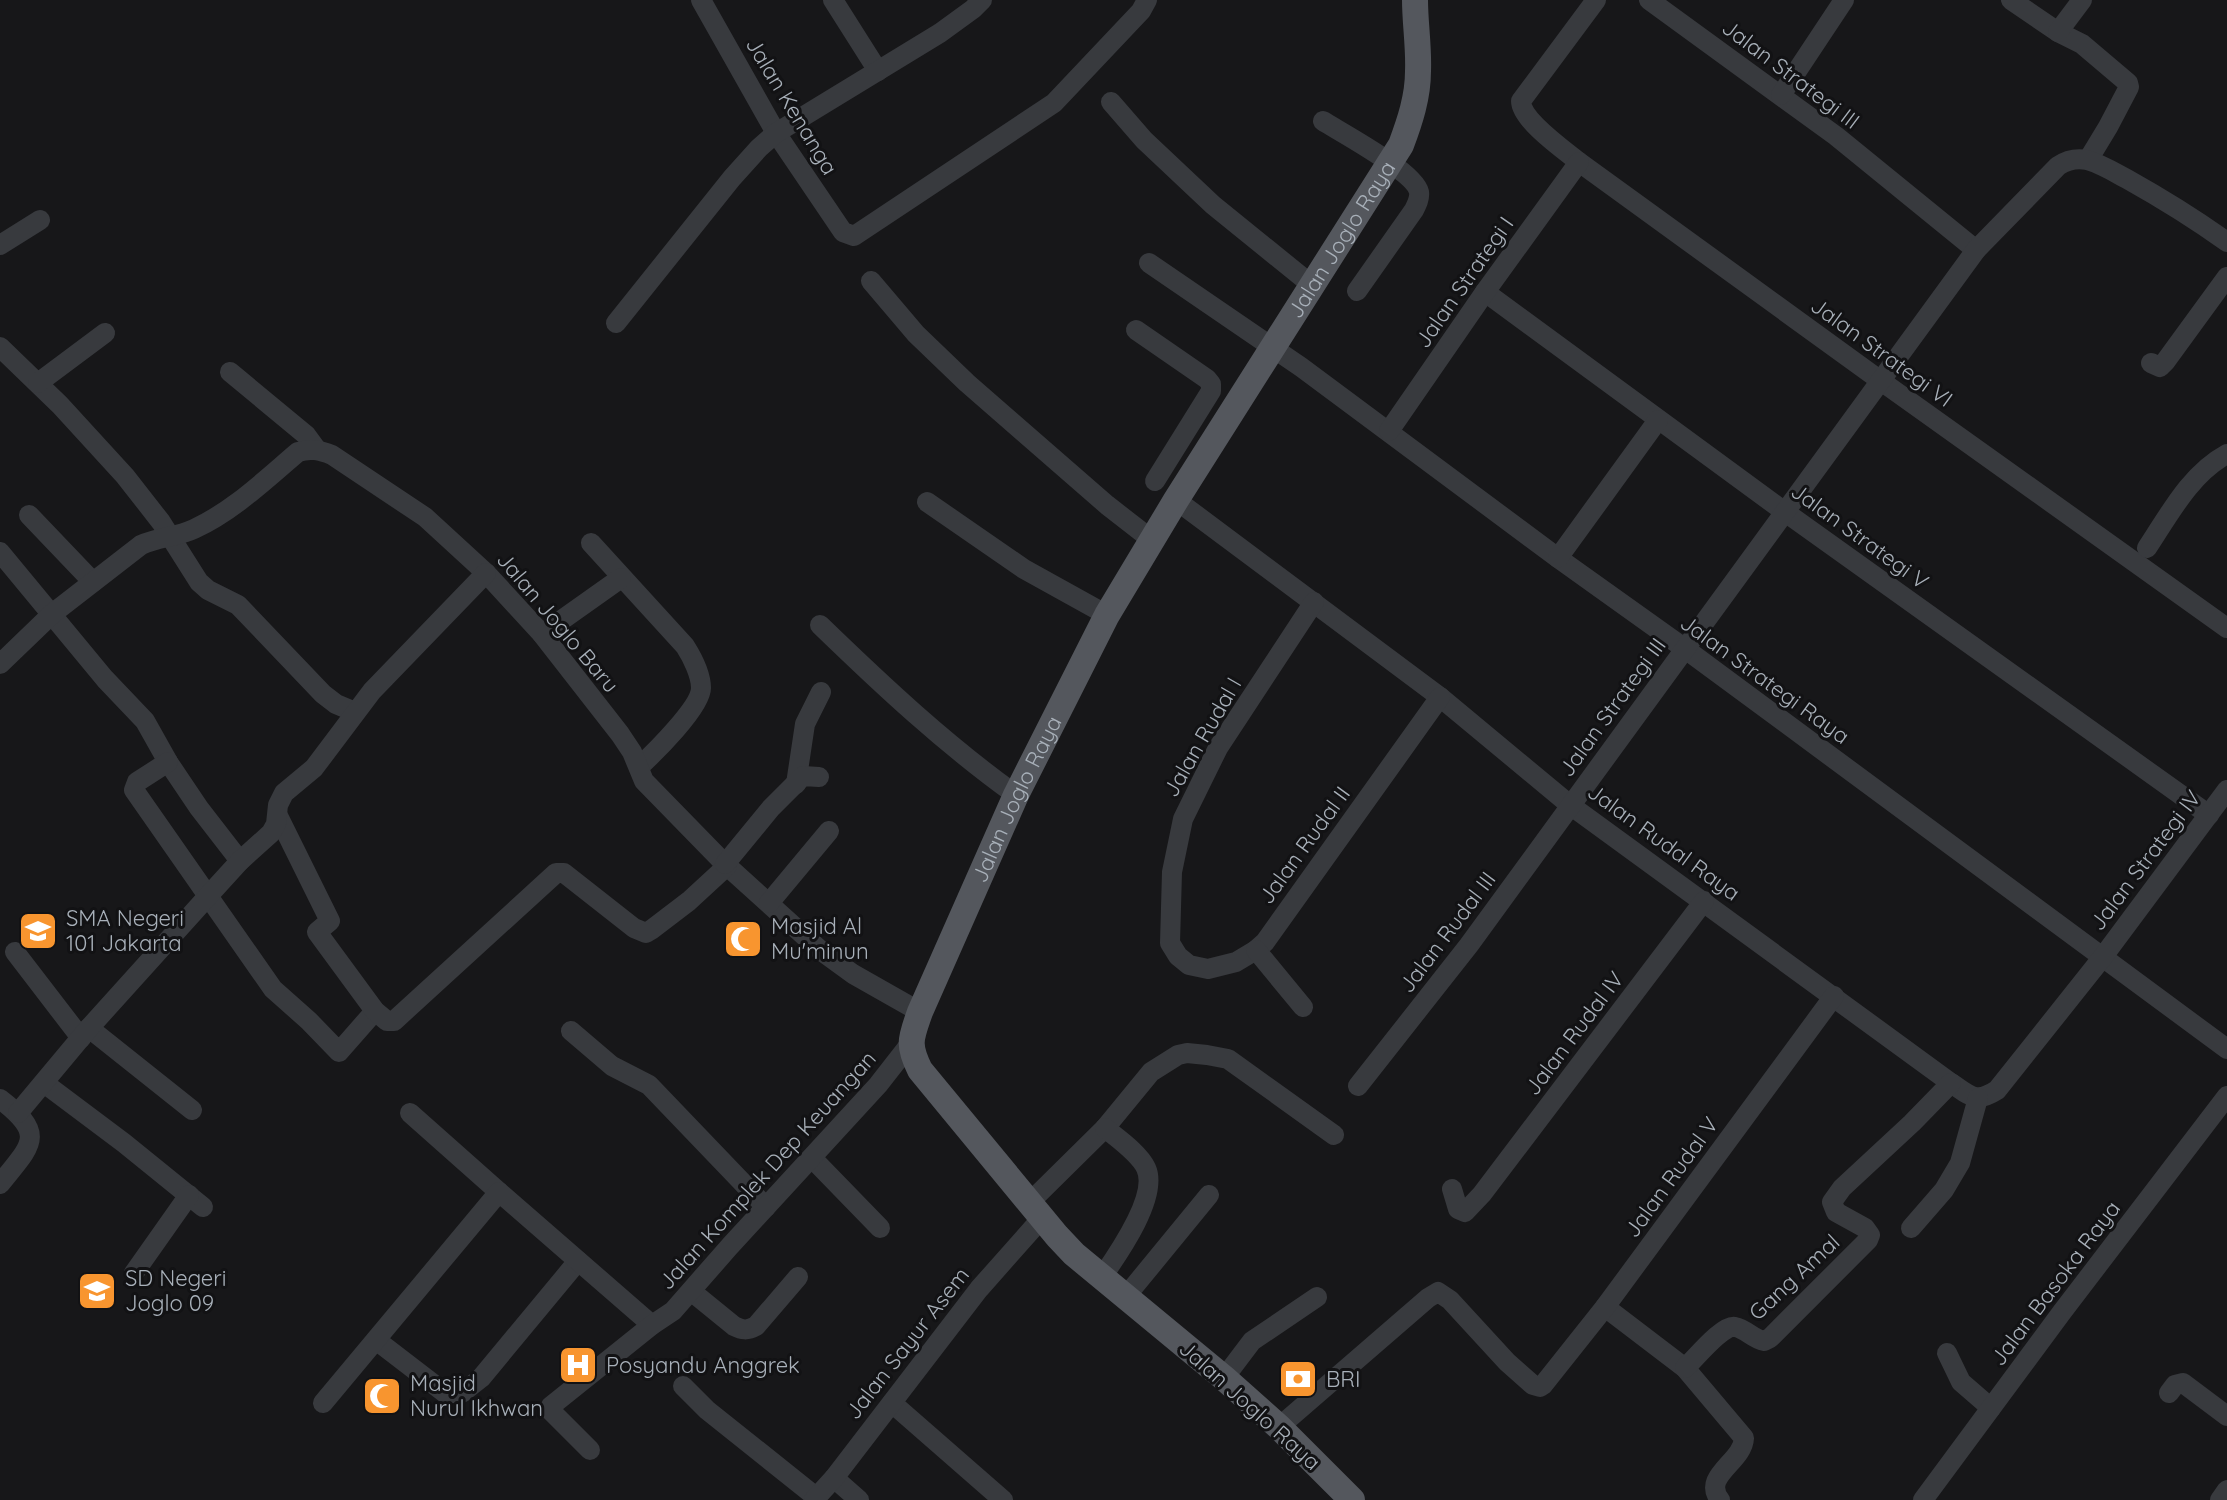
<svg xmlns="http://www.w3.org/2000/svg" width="2227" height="1500" font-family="Quicksand,sans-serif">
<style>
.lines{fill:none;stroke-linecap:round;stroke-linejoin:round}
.minor{stroke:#383a3e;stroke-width:20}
.major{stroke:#54575d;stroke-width:26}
.labels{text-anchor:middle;stroke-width:6;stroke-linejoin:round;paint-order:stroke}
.street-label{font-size:22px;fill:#a8b0b9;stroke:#121214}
.poi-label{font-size:22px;fill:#a8b0b9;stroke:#121214;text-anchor:start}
</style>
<rect width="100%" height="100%" fill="#171719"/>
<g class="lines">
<!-- minor -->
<g class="minor">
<polyline points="701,0 776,133 843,232 854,236 1054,103 1141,11 1147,0"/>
<polyline points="833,0 878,71"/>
<path d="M 1596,0 L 1521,101 C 1521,120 1564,150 1579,162 L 1881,381 L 2227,628"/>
<polyline points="1649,0 1836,136 1976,250"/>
<polyline points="2011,0 2058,32 2082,44 2128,83 2129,87 2108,127 2088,160"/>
<polyline points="2058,32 2082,0"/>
<polyline points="1781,95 1844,0"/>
<polyline points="1111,102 1144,140 1213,205 1313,286"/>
<path d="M 1323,121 C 1342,133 1415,172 1419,192 C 1420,198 1417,204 1414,210 L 1357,291"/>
<polyline points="0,245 40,220"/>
<polyline points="1149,263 1301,367 1558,558 1684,648 2227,1049"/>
<polyline points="871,281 916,334 967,383 1107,505 1152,540"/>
<polyline points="1485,292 1785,512 2209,815"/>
<polyline points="616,323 732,178 759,148 776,133 940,33 973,9 982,0"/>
<polyline points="1136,330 1207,379 1211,384 1211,391 1155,481"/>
<polyline points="0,347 60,405 125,476 161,522 199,582 208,590 238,605 323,694 336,704 355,712"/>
<polyline points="2151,363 2160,367 2165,362 2227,277"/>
<polyline points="230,372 306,435 317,450"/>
<polyline points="38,383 105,333"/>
<polyline points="1389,431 1485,292 1579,162"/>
<path d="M 1176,500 L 1440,697 L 1570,805 L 1951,1083 C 1971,1096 1975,1104 1997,1090 L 2102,958 L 2227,790"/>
<polyline points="927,502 1024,569 1107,615"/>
<polyline points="29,515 93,582"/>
<path d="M 591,543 L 685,646 C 692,657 701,675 701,688 C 701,707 654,753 639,767"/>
<path d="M 2147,548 C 2169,515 2190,474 2227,454"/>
<polyline points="0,552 105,679 145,721 168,762 199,808 240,861"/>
<polyline points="1558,558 1658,420"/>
<polyline points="1314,602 1218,748 1183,819 1172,872 1170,943 1178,956 1189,965 1208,969 1236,962 1256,950 1265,942 1440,697"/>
<path d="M 820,625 C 883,686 945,744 1016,795"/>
<polyline points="542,634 621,578"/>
<path d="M 0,664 L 52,614 L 141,545 C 159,537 177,537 194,529 C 233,511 265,480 298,452 C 310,448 320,450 332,455 L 425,517 L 486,573 L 542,634 L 620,734 L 632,752 L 644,781 L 725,864 L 820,950 L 853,974 L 920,1012"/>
<polyline points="168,762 137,782 134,790 273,989 309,1021 339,1052 375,1011"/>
<polyline points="796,784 805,724 821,692"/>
<polyline points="278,816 330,921 317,932 375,1011 387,1021 394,1021 556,873 564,873 634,928 646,933 651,930 689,901 727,866"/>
<polyline points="725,864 771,808 803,776 819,777"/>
<polyline points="769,903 829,831"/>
<polyline points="1256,950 1303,1007"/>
<polyline points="15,952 81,1038"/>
<polyline points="89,1028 192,1110"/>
<polyline points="571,1031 612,1066 649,1085 766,1207"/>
<polyline points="44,1083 124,1143 203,1207"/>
<path d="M 1358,1086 L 1469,945 L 1976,250 L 2058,166 C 2067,160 2077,158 2087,160 C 2101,164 2114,172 2127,179 C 2161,198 2195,219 2227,242"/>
<path d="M 0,1099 C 47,1135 32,1144 0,1184"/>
<polyline points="18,1113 89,1028 209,895 240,861 271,833 276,824 278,805 284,793 314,768 372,691 486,573"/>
<polyline points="410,1113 499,1192"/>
<polyline points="812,1158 880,1228"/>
<polyline points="1452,1189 1458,1209 1465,1212 1482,1194 1704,901"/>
<polyline points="1028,1204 1105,1128 1151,1072 1178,1055 1187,1053 1207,1055 1228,1059 1334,1135"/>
<polyline points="1911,1228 1944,1190 1960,1163 1978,1098"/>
<polyline points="134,1273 189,1195"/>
<path d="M 1102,1277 C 1118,1254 1159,1196 1146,1168 C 1139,1153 1117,1138 1105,1128"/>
<path d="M 691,1291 L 734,1326 C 742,1330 747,1331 756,1326 L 798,1277"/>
<polyline points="1127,1295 1209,1195"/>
<path d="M 1605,1307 L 1685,1368 L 1744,1438 C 1743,1462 1701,1476 1720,1500"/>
<polyline points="376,1340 445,1393 462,1393 481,1378 578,1261"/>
<polyline points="1947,1353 1961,1382 1991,1408"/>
<path d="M 1685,1368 C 1695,1359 1723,1324 1735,1327 C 1746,1329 1753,1339 1764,1341 L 1770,1338 L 1868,1240 L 1870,1235 L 1865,1228 L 1836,1212 L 1832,1202 L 1842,1188 L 1912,1123 L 1951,1083"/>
<polyline points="1224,1378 1252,1341 1317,1297"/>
<polyline points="683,1386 707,1410 816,1497"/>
<polyline points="2169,1393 2175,1385 2183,1383 2227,1416"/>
<polyline points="323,1403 499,1192 652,1325"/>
<polyline points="892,1403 1003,1500"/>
<polyline points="1279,1427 1428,1298 1438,1292 1450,1300 1507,1362 1533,1385 1540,1387 1543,1385 1605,1307 1834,996"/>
<polyline points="590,1450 551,1411 551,1406 652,1325 673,1311 730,1246 878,1085 910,1044"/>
<polyline points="834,1478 859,1500"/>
<polyline points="814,1500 834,1478 979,1289 1041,1219"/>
<polyline points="1923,1500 2062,1312 2227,1096"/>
<polyline points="2220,1500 2227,1490"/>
</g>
<!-- major -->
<path class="major" id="s1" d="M 1352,1500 L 1279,1427 L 1224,1378 L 1074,1254 L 1057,1236 L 920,1070 C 907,1044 911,1038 920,1012 L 1016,795 L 1107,615 L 1176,500 L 1401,145 C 1410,121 1418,97 1418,71 C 1419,47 1415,23 1415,0"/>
</g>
<!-- icons -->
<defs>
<g id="school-square" transform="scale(2)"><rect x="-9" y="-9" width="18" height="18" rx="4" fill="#f8952f" stroke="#121214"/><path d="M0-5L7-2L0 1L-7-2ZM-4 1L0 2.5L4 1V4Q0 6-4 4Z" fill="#fff"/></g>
<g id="mosque-square" transform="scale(2)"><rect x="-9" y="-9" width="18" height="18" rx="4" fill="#f8952f" stroke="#121214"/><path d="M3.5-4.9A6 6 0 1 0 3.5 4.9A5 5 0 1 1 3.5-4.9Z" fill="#fff"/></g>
<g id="hospital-square" transform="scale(2)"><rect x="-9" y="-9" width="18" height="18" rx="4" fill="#f8952f" stroke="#121214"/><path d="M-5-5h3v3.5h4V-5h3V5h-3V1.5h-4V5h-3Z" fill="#fff"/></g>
<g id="bank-square" transform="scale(2)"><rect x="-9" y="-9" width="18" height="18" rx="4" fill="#f8952f" stroke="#121214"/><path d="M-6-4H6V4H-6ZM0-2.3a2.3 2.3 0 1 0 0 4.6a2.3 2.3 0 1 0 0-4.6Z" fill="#fff"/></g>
</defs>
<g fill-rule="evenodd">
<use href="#school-square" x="38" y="931"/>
<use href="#mosque-square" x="743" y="939"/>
<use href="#school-square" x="97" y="1291"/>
<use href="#hospital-square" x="578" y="1365"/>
<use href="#bank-square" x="1298" y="1379"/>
<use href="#mosque-square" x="382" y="1396"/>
</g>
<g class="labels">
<!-- street labels -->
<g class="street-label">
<text transform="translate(1791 74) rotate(37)" y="8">Jalan Strategi III</text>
<text transform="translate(792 106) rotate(59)" y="8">Jalan Kenanga</text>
<text dy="8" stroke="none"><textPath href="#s1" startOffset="1554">Jalan Joglo Raya</textPath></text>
<text transform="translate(1464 282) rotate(-55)" y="8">Jalan Strategi I</text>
<text transform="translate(1882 352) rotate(36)" y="8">Jalan Strategi VI</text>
<text transform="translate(1860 536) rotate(36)" y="8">Jalan Strategi V</text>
<text transform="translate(558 622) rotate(50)" y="8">Jalan Joglo Baru</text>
<text transform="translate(1765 679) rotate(36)" y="8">Jalan Strategi Raya</text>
<text transform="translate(1612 707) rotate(-54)" y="8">Jalan Strategi III</text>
<text transform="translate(1202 737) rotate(-60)" y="8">Jalan Rudal I</text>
<text dy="8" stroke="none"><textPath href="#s1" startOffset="906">Jalan Joglo Raya</textPath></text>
<text transform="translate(1664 842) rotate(36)" y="8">Jalan Rudal Raya</text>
<text transform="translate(1304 845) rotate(-54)" y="8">Jalan Rudal II</text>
<text transform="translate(2145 860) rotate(-53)" y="8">Jalan Strategi IV</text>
<text transform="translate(1447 932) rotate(-53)" y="8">Jalan Rudal III</text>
<text transform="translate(1574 1033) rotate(-53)" y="8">Jalan Rudal IV</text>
<text transform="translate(767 1170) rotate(-48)" y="8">Jalan Komplek Dep Keuangan</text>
<text transform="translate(1671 1177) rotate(-54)" y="8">Jalan Rudal V</text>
<text transform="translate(1794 1277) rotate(-43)" y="8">Gang Amal</text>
<text transform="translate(2055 1283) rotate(-53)" y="8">Jalan Basoka Raya</text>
<text transform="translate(907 1343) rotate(-52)" y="8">Jalan Sayur Asem</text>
<text transform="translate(1250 1405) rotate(42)" y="8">Jalan Joglo Raya</text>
</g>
<!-- poi labels -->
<g class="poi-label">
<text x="66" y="926">SMA Negeri<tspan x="66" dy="25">101 Jakarta</tspan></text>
<text x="771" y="934">Masjid Al<tspan x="771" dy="25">Mu'minun</tspan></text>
<text x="125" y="1286">SD Negeri<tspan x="125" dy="25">Joglo 09</tspan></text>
<text x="606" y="1373">Posyandu Anggrek</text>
<text x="1326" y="1387">BRI</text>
<text x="410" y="1391">Masjid<tspan x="410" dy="25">Nurul Ikhwan</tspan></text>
</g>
</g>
</svg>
